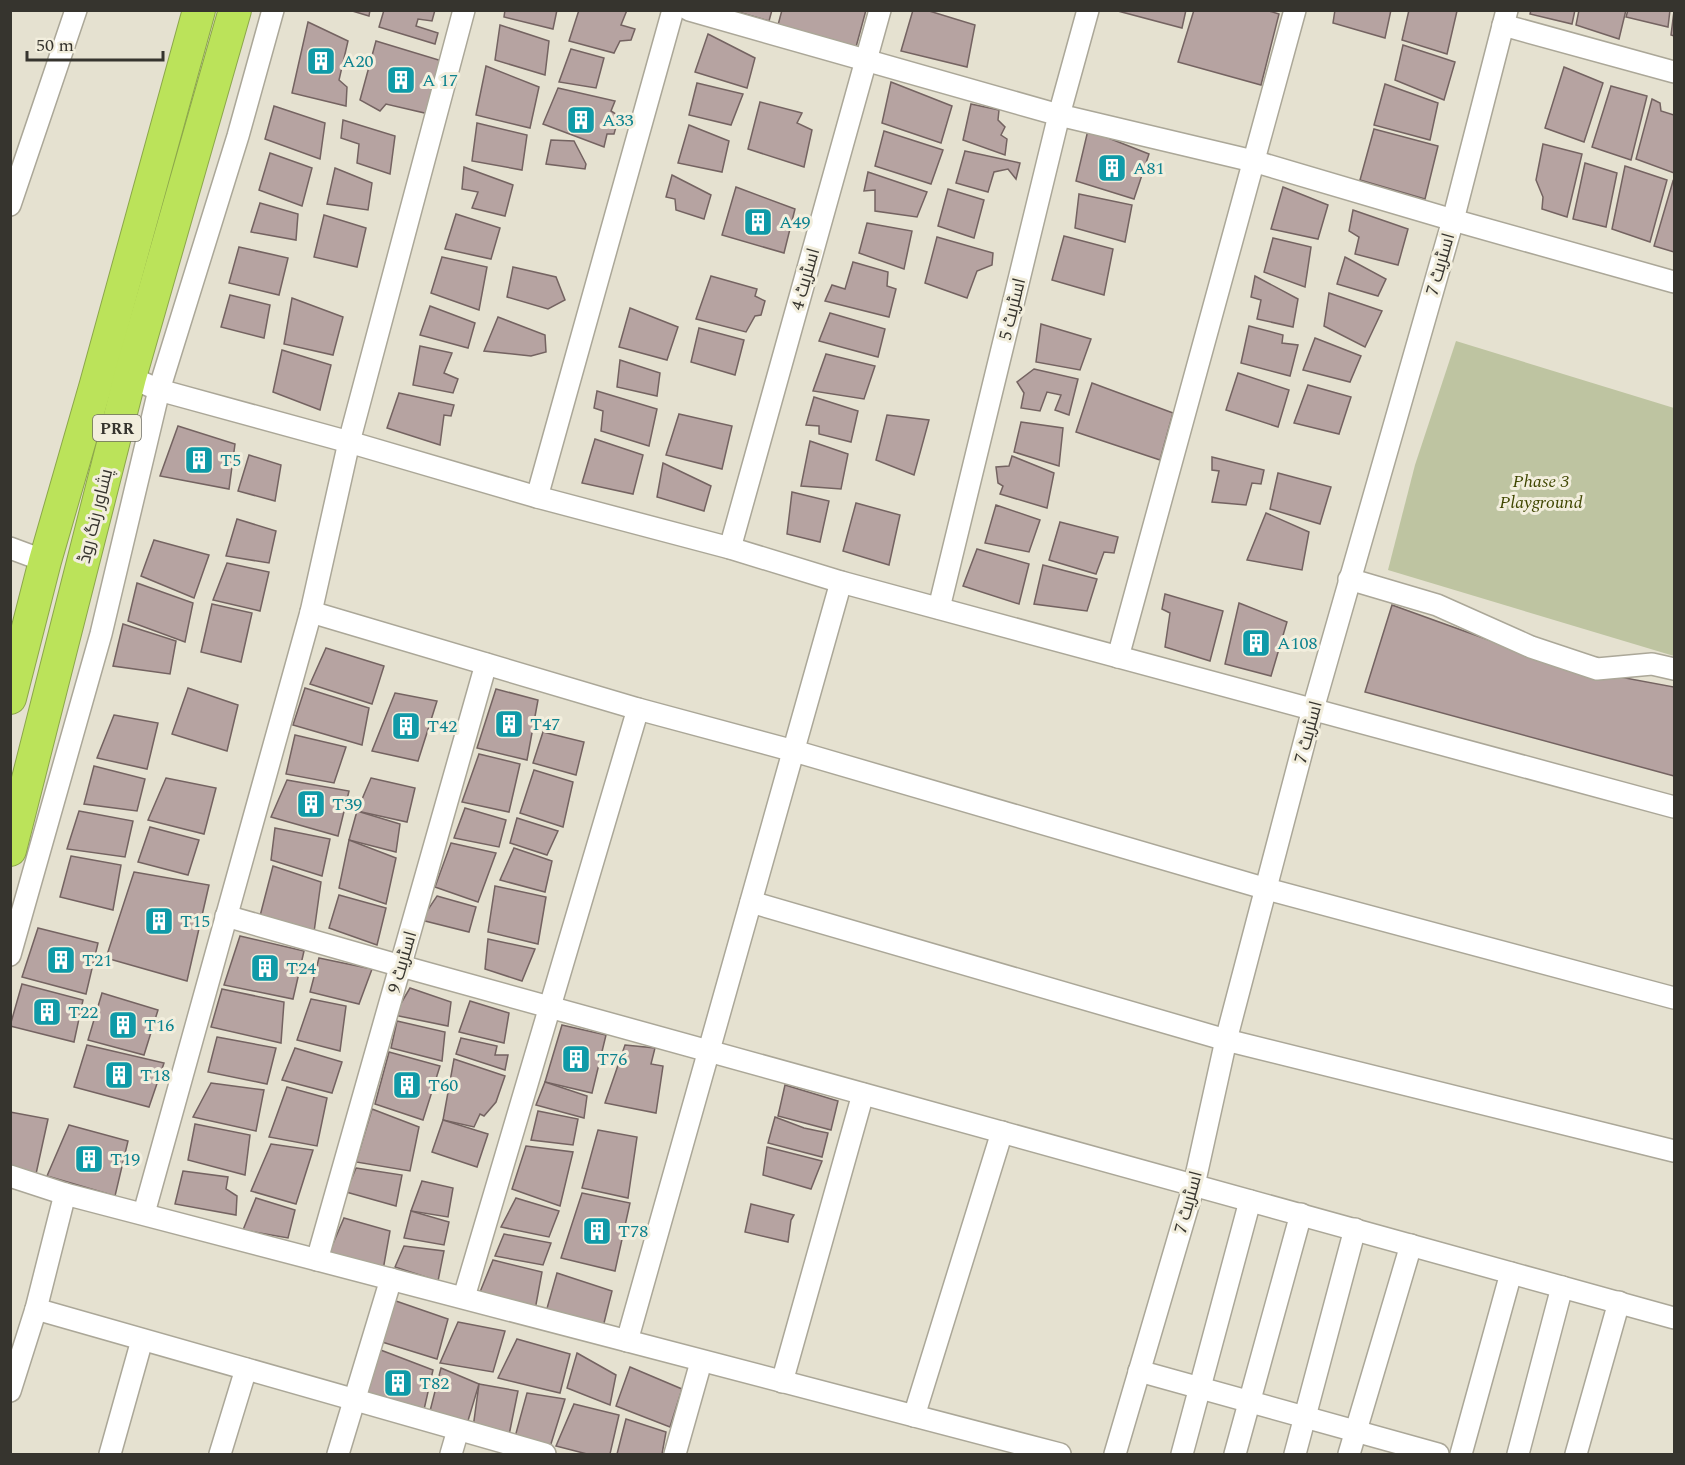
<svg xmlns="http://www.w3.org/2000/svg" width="1685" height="1465" font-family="Spectral,Cairo,serif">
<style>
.green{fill:#bec4a1}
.building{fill:#b6a3a1;stroke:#746361;stroke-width:1.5}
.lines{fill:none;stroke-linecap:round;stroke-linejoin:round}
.minor-casing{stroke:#aba798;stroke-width:24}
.highway-casing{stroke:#8ca64b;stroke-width:34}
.minor{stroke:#fff;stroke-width:21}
.highway{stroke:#bbe35a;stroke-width:32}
.labels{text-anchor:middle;stroke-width:6;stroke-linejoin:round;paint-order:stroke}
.shield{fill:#f2eedd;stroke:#6e6c62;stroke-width:1.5}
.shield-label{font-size:16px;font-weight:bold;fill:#36342e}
.culture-label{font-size:18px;fill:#0d838f;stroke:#f2eedd;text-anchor:start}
.street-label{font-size:18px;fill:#36342e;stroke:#f2eedd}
.park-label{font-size:18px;font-style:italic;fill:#3f4600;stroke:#f2eedd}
</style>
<rect width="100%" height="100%" fill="#e5e1d0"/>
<!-- green -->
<polygon class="green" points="1456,341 1674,408 1674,656 1388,570 1415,465"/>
<!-- building -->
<g class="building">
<polygon points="349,10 370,10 369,16"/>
<polygon points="384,10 435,10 432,21 418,19 416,26 438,33 435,44 379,27"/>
<polygon points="505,10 557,10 553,29 504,17"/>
<polygon points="579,10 627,10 621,25 635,29 631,40 620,41 614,53 569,41"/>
<polygon points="731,10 772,10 769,21"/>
<polygon points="782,10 866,10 856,47 778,25"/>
<polygon points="913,10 926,10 975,25 967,67 901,51"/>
<polygon points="1114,10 1186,10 1182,28"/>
<polygon points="1194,10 1266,10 1279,14 1261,85 1178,62"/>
<polygon points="1335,10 1391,10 1385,38 1333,23"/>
<polygon points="1409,10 1457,11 1447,54 1402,40"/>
<polygon points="1531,10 1575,10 1572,24 1530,14"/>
<polygon points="1579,10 1626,10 1619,39 1576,25"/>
<polygon points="1628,10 1670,10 1668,27 1626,17"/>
<polygon points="1674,11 1674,36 1671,35"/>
<polygon points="308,22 348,41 339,80 347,87 346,106 292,93"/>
<polygon points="500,25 549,41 545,75 495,60"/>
<polygon points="708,34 755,58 747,88 695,72"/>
<polygon points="376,41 442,61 429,114 386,104 380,111 360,100"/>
<polygon points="1403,45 1455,62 1444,100 1395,80"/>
<polygon points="571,49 604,58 596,88 559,82"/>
<polygon points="486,66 539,87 530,128 476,115"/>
<polygon points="1564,67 1603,83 1584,142 1545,128"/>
<polygon points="891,82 952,106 941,143 882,123"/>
<polygon points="697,83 743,94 731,125 689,115"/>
<polygon points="1385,84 1438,103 1430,140 1374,125"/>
<polygon points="1611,86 1647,96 1631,160 1592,147"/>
<polygon points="558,88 615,101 611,111 619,116 614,134 607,134 604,147 543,124"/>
<polygon points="1652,99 1660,103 1661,111 1674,115 1674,173 1636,159"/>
<polygon points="760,102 802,113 797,123 812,130 804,167 748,149"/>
<polygon points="971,104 999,110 998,120 1005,127 1001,135 1007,139 1005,155 963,140"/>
<polygon points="274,106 325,123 320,159 265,139"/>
<polygon points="343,120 395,136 390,174 357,163 359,144 341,138"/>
<polygon points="477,123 527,135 522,170 472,161"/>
<polygon points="689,125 729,141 722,172 678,163"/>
<polygon points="1374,129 1438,146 1425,199 1360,180"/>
<polygon points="1088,130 1149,154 1134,199 1076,181"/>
<polygon points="884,131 943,150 931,184 875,166"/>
<polygon points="551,140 574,141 586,164 585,169 546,164"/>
<polygon points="1543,144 1582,154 1567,217 1542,209 1543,197 1536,180"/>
<polygon points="965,151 1020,163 1016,179 1008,169 994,172 988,192 956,183"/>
<polygon points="270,153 312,168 302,206 259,190"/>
<polygon points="1585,163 1617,173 1606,227 1573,219"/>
<polygon points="1625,166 1667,180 1650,242 1612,229"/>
<polygon points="464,167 513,185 505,216 472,208 478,192 462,189"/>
<polygon points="335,168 372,183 368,210 327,204"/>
<polygon points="868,172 927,192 917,217 875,211 875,190 864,191"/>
<polygon points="672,175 711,195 704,219 676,210 675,199 666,197"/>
<polygon points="1673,181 1674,182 1674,252 1654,246"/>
<polygon points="736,187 795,209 784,253 722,235"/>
<polygon points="1283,187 1328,205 1318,239 1271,229"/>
<polygon points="948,189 984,200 974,238 938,226"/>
<polygon points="1079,194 1132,205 1125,242 1075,228"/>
<polygon points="260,203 298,214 296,240 251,232"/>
<polygon points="1353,210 1408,229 1398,265 1355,254 1359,237 1349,231"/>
<polygon points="456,214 500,228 491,259 445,249"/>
<polygon points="324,215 366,228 357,267 314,257"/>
<polygon points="867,223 912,231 904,269 859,253"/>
<polygon points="1064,236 1113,249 1104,295 1052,280"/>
<polygon points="937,237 993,253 992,265 977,271 967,298 925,283"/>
<polygon points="1273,238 1311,247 1305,287 1264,272"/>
<polygon points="239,247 288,258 279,295 229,283"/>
<polygon points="442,257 487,267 479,310 431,293"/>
<polygon points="1345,257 1386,279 1378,296 1337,284"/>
<polygon points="853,262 888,272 887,286 896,289 889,317 825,301 832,285 845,289"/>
<polygon points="513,267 556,277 565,300 548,309 507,297"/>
<polygon points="711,276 757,289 755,296 765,301 761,315 755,316 746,332 696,319"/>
<polygon points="1255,276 1298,299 1293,327 1257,319 1261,300 1251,297"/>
<polygon points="1329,293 1382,311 1365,347 1324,326"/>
<polygon points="230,295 270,305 264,338 221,327"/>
<polygon points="292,298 343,317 333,355 284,344"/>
<polygon points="430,306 475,323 468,348 420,335"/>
<polygon points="630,308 678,327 667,360 619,347"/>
<polygon points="830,313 885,329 878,357 819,341"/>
<polygon points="498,317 545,335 546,352 531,356 484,351"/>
<polygon points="1041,324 1091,339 1080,370 1036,362"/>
<polygon points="1249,326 1283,335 1282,343 1298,345 1290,376 1241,363"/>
<polygon points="699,328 744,340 735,375 691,362"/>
<polygon points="1315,338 1361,356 1350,382 1303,370"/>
<polygon points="420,346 452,353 444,373 458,379 453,393 413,385"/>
<polygon points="282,350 331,365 320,410 273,392"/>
<polygon points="826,354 875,366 864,399 813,391"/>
<polygon points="620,360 660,373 657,396 617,387"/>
<polygon points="1034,369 1078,379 1069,415 1055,410 1061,395 1047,392 1040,411 1021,408 1024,393 1017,382"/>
<polygon points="1238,373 1289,390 1278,427 1226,410"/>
<polygon points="1092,383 1173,413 1160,460 1076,432"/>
<polygon points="1308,385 1351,397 1339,434 1294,423"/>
<polygon points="597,391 657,409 649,446 601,431 603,411 594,408"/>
<polygon points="399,393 454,405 451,416 444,415 440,445 387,428"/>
<polygon points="814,397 858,411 851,442 819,434 819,426 806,425"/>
<polygon points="679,414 732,426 722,469 666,455"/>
<polygon points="887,415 929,420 914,475 876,460"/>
<polygon points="1021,422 1063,428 1059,466 1014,452"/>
<polygon points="178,426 235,444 229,489 160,476"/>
<polygon points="595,439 643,455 633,494 582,483"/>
<polygon points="810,441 848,454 841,489 801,486"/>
<polygon points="249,455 281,465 275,501 238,491"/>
<polygon points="1012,456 1054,473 1047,508 1000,494 1003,486 998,483 996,467 1009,466"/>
<polygon points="1212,457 1264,470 1261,484 1252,483 1246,505 1212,502 1219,471 1212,470"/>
<polygon points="663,463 711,486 704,511 657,497"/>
<polygon points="1278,473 1331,487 1320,524 1270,509"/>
<polygon points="792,492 829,501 820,542 787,534"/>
<polygon points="856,503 900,515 889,565 843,551"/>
<polygon points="996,505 1040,520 1029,552 985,543"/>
<polygon points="1266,513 1309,532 1302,570 1247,560"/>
<polygon points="237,519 276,531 269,563 226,556"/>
<polygon points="1060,522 1118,537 1114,553 1104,552 1096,574 1049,560"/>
<polygon points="154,540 209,555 194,598 141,576"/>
<polygon points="977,549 1029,564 1019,604 963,586"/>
<polygon points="227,563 269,572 260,611 213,600"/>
<polygon points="1043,565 1097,579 1087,611 1034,604"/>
<polygon points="137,583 193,603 185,642 128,621"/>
<polygon points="1165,594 1223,611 1210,661 1165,647 1170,613 1162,609"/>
<polygon points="1239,603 1287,622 1271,676 1225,664"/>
<polygon points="212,604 252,613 241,662 201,652"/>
<polygon points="1392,605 1561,666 1674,687 1674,776 1365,692"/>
<polygon points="123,624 176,641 170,674 113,666"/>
<polygon points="326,648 384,666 372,704 310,684"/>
<polygon points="188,688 238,705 227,751 172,734"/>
<polygon points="305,688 369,708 362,745 293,725"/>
<polygon points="496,689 538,700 527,760 477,748"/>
<polygon points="395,693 437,701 418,761 372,751"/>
<polygon points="114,715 158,723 147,769 97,758"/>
<polygon points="543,732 584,742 576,775 533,763"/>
<polygon points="295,735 346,747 334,783 286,774"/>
<polygon points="479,754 520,764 509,812 462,802"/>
<polygon points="94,766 145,779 137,811 84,804"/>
<polygon points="534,770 573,782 563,827 520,813"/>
<polygon points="166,778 216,788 204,834 148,820"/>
<polygon points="371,778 415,788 407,822 357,811"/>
<polygon points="287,780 349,791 338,836 271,817"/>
<polygon points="465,808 506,820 499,847 454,838"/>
<polygon points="79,811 133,821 125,857 67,849"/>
<polygon points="357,811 400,824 396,852 349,840"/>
<polygon points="517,818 558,831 547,855 510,843"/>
<polygon points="150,827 199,840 188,875 138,862"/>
<polygon points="275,828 330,839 322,876 271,860"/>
<polygon points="349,840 396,858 386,904 339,888"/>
<polygon points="451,843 496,853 478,902 435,887"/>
<polygon points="514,848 552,861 545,892 500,880"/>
<polygon points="71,856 121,865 113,910 60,897"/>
<polygon points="273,866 321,882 314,932 260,916"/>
<polygon points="134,872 209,885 187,981 106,958"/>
<polygon points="495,886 546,897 538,944 488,932"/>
<polygon points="339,895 386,908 377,945 329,928"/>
<polygon points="437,896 476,907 469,932 421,920"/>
<polygon points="38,928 98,943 86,994 22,977"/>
<polygon points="240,936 304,951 293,999 224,985"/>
<polygon points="488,939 535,949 522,981 485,969"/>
<polygon points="319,958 372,969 359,1004 310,992"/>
<polygon points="22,984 83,1000 74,1042 10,1026"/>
<polygon points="410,988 451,1002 448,1026 394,1015"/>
<polygon points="222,989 284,1002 281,1043 211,1027"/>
<polygon points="102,993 158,1010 144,1055 88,1040"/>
<polygon points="311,999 346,1006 340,1051 297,1040"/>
<polygon points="470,1001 509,1013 504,1043 459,1032"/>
<polygon points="397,1021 445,1032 442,1061 391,1048"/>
<polygon points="562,1025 606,1035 592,1093 545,1082"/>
<polygon points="217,1037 276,1048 267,1084 208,1072"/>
<polygon points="461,1038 497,1046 495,1055 508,1055 505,1070 456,1054"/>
<polygon points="87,1045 164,1063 149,1107 74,1087"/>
<polygon points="625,1045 655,1048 651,1064 663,1066 656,1113 605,1103"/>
<polygon points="295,1048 342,1062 332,1093 282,1080"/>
<polygon points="389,1052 440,1066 423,1120 375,1104"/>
<polygon points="454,1059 505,1076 496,1102 484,1116 480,1114 474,1127 443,1120"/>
<polygon points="545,1082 587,1096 584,1118 536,1105"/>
<polygon points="211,1083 264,1090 256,1131 193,1117"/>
<polygon points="785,1085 838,1101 831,1130 778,1116"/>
<polygon points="287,1087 327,1098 317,1146 269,1137"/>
<polygon points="372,1109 419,1127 410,1171 356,1162"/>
<polygon points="538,1111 578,1119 573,1145 531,1140"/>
<polygon points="10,1112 48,1119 36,1174 10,1167"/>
<polygon points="775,1117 804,1128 828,1133 822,1157 768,1143"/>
<polygon points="443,1120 488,1134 477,1167 432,1152"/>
<polygon points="195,1124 250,1135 245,1175 188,1160"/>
<polygon points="69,1125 128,1141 115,1196 47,1176"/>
<polygon points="598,1130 637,1137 628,1198 582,1188"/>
<polygon points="271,1144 313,1150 296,1204 251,1191"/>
<polygon points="526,1146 573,1152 560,1206 512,1189"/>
<polygon points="767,1147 822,1161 811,1189 763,1175"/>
<polygon points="356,1168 402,1175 396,1206 346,1192"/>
<polygon points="183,1171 228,1177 226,1189 237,1196 236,1215 175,1204"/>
<polygon points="422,1181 453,1188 448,1217 411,1211"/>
<polygon points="582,1193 630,1203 615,1271 561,1258"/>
<polygon points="256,1198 295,1210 288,1238 243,1230"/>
<polygon points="516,1198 559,1211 549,1237 501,1227"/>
<polygon points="751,1204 794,1215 791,1220 788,1242 745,1232"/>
<polygon points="411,1211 449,1222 444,1245 404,1238"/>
<polygon points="344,1218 390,1231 383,1270 329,1253"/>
<polygon points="504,1234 551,1243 543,1265 495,1256"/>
<polygon points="404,1246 444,1251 438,1281 395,1267"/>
<polygon points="493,1260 542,1272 535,1310 480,1292"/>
<polygon points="557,1273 612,1291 603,1327 546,1312"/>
<polygon points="393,1300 448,1319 437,1359 382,1342"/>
<polygon points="458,1322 505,1331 493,1372 440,1363"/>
<polygon points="517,1339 570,1354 560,1393 498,1378"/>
<polygon points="378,1349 433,1370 423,1414 362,1395"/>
<polygon points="577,1353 616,1375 610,1405 567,1388"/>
<polygon points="630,1367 682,1389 670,1427 616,1406"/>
<polygon points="441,1368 479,1384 467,1424 430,1411"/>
<polygon points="479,1384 518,1391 509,1435 473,1428"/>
<polygon points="527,1393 565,1399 550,1447 515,1437"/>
<polygon points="574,1404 619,1415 610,1454 587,1454 556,1446"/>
<polygon points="626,1419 666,1432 662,1454 617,1454"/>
</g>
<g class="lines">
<!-- minor casing -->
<g class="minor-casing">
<g id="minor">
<polyline points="689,10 1059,115 1253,161 1453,220 1674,282"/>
<polyline points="1503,25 1674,72"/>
<polyline points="10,205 76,10"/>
<polyline points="130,377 159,390 349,442 537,497 730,548 841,582 1674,807"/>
<polyline points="537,497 673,10"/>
<polyline points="10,548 45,561"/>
<polyline points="730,548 880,10"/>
<polyline points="1349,579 1437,605 1531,647 1597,669 1652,664 1674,669"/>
<polyline points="939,608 1059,115 1088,10"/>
<polyline points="311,612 638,709 794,751 1267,889 1674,998"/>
<polyline points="1118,657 1295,10"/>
<polyline points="751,902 1226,1040 1674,1151"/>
<polyline points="226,916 401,966 1674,1318"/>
<polyline points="10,955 101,634 159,390 238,136 273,10"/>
<polyline points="10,1176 65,1194 1060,1454"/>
<polyline points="144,1213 311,612 349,442 464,10"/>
<polyline points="317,1260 486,664"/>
<polyline points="464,1297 638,709"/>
<polyline points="36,1309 545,1454"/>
<polyline points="627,1341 841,582"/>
<polyline points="1139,1371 1438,1454"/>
<polyline points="782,1382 863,1094"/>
<polyline points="10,1391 36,1309 65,1194"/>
<polyline points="914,1416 1002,1132"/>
<polyline points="110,1454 142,1340"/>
<polyline points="220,1454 246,1369"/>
<polyline points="338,1454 391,1279"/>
<polyline points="451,1454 458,1430"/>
<polyline points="675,1454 701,1362"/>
<polyline points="1115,1454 1194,1185 1226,1040 1313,709 1453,220 1507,10"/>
<polyline points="1182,1454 1250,1201"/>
<polyline points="1235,1454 1301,1214"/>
<polyline points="1295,1454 1355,1229"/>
<polyline points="1349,1454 1411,1245"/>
<polyline points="1461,1454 1511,1273"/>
<polyline points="1518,1454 1562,1287"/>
<polyline points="1576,1454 1619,1302"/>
</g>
</g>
<!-- highway casing -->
<g class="highway-casing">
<g id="highway">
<polyline points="10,698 45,561 96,384 199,10"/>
<polyline points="10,850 130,377 235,10"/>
</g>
</g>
<!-- minor -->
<use href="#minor" class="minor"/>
<!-- highway -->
<use href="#highway" class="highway"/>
</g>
<!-- icons -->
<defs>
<g id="building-square" transform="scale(1.5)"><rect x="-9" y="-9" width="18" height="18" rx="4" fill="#0f9aa8" stroke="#f2eedd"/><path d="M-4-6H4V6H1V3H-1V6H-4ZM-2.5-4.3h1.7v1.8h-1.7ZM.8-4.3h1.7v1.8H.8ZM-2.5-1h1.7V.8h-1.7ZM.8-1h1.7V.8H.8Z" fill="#fff"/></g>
</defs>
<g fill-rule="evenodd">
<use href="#building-square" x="321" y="61"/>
<use href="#building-square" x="401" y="80"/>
<use href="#building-square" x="581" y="120"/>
<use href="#building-square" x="1112" y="168"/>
<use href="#building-square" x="758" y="222"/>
<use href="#building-square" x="199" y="460"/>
<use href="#building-square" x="1256" y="643"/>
<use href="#building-square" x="509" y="724"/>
<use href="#building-square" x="406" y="726"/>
<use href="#building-square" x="311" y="804"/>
<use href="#building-square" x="159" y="921"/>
<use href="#building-square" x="61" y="960"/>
<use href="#building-square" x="265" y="968"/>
<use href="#building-square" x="47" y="1012"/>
<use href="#building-square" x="123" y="1025"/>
<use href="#building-square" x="576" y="1059"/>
<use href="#building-square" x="119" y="1075"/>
<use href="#building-square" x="407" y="1085"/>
<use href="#building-square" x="89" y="1159"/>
<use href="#building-square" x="597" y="1231"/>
<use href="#building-square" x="398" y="1383"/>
</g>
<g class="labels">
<!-- shield labels -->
<rect class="shield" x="93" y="415" width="48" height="26" rx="4.5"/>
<g class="shield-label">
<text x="117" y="434">PRR</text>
</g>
<!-- culture labels -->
<g class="culture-label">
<text x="342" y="67">A20</text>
<text x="422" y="86">A 17</text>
<text x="602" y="126">A33</text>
<text x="1133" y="174">A81</text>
<text x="779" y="228">A49</text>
<text x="220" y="466">T5</text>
<text x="1277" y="649">A108</text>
<text x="530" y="730">T47</text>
<text x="427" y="732">T42</text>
<text x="332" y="810">T39</text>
<text x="180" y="927">T15</text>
<text x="82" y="966">T21</text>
<text x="286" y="974">T24</text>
<text x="68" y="1018">T22</text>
<text x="144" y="1031">T16</text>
<text x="597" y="1065">T76</text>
<text x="140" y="1081">T18</text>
<text x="428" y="1091">T60</text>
<text x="110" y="1165">T19</text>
<text x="618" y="1237">T78</text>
<text x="419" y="1389">T82</text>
</g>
<!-- street labels -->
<g class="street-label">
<text transform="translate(1440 264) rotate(-74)" y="6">اسٹریٹ 7</text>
<text transform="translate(805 279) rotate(-74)" y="6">اسٹریٹ 4</text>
<text transform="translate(1012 309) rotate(-76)" y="6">اسٹریٹ 5</text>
<text transform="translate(95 516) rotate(-76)" y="6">پشاور رنگ روڈ</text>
<text transform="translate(1308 732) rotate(-75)" y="6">اسٹریٹ 7</text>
<text transform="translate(402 962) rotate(-74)" y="6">اسٹریٹ 9</text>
<text transform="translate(1188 1202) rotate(-75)" y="6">اسٹریٹ 7</text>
</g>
<!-- park labels -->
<g class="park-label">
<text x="1541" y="487">Phase 3<tspan x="1541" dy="21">Playground</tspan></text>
</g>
</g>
<!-- border -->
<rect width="1685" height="1465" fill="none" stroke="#36342e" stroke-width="24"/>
<!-- scale -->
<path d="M27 51v9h136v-9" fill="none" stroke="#36342e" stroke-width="3"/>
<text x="36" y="51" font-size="18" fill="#36342e" stroke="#f2eedd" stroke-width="4.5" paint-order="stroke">50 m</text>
</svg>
